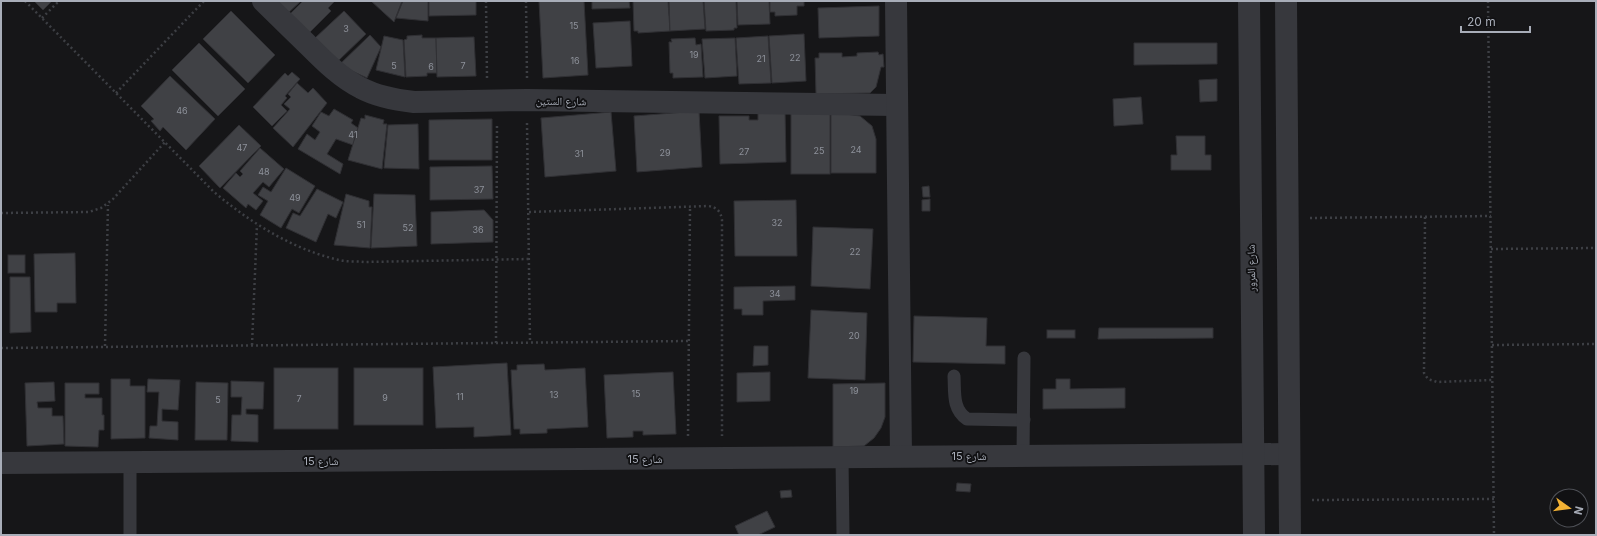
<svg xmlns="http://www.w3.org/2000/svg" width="1597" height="536" font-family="Inter,'Noto Naskh Arabic',sans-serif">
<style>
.building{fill:#404145;stroke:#303034}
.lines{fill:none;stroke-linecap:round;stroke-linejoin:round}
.path{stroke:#3d3f44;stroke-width:2.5;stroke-dasharray:2 3;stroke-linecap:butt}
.service{stroke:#37383d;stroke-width:13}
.minor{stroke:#37383d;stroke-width:22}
.tertiary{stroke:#37383d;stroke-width:22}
.labels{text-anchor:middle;stroke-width:3.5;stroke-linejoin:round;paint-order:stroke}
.number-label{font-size:9px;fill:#8e929b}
.street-label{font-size:11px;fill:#a8adb8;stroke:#111113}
</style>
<rect width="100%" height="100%" fill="#161618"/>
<!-- building -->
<g class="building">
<polygon points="34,1 52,1 43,10"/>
<polygon points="274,1 301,1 287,14"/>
<polygon points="303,1 335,1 328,8 331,11 308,34 289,15"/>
<polygon points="371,1 402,1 394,22"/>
<polygon points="403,1 428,1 428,21 396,18"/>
<polygon points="429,1 476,1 476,15 429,16"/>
<polygon points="539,1 584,1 588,75 543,78"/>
<polygon points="592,1 629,1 630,8 592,9"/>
<polygon points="633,1 668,1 670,31 638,33 638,31 634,31"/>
<polygon points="669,1 703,1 705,29 670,31"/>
<polygon points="704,1 736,1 737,28 734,28 734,30 706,31"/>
<polygon points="737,1 769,1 770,24 738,25"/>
<polygon points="770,1 804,1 804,6 797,6 797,15 775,16 775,12 770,12"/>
<polygon points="879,6 879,36 819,38 818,8"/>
<polygon points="231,11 275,55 248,83 203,39"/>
<polygon points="344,11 366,34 337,62 315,38"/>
<polygon points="630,21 632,66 596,68 593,23"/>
<polygon points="804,34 806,81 772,83 769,36"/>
<polygon points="370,35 381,47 367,78 339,65"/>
<polygon points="422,35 422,38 436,38 437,73 427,73 427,76 406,77 404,40 407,39 407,36"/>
<polygon points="384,36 403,40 405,77 376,70"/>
<polygon points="768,36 771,83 739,84 736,38"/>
<polygon points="474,37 476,76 437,77 436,38"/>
<polygon points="695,38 696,45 701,44 703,77 673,78 673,73 670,73 669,42 672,42 671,39"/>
<polygon points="735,38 737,76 705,78 702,39"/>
<polygon points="199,43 245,89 218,116 172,70"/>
<polygon points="1134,43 1217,43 1217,64 1134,65"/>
<polygon points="878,52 879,55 883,54 884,67 881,67 876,87 870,93 816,94 815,58 819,58 819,53 842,53 842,57 857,56 857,53"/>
<polygon points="292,72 300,79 285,96 287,98 281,105 287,111 272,126 253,107 285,73 288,76"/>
<polygon points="170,76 215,119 186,150 163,127 160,131 151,121 154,119 141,106"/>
<polygon points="1217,79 1217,101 1200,102 1199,80"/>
<polygon points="297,83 308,93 313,88 327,103 293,147 273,128 290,109 284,104 291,97 288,94"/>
<polygon points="1141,97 1143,124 1114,126 1113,99"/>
<polygon points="334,109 353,120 351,123 358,128 353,145 336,139 327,154 343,164 340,174 298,149 307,134 315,140 320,132 312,126 321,112 329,116"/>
<rect x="791" y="110" width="39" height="64"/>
<polygon points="699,111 702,167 637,172 634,116"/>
<polygon points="758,111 785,111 786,162 720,164 719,116 749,116 749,120 758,120"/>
<polygon points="611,112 616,171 545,177 541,118"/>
<polygon points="831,112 860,116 872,126 876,139 876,173 831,173"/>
<polygon points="365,115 384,120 383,124 387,124 382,169 348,160 361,118 365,119"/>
<polygon points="492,119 492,160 429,160 429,120"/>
<polygon points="418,124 419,169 384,168 388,125"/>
<polygon points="239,125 261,146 220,188 199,166"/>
<polygon points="1176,136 1205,136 1205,155 1211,155 1211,170 1171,170 1171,155 1177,155"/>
<polygon points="260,148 284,169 269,187 263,182 253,193 263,201 256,210 248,204 246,208 223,188 236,173 240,177 243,174 240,171"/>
<polygon points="492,166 493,199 430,200 430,167"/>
<polygon points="286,168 315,186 299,213 292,209 281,228 260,215 268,201 258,195 263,187 271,192"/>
<polygon points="929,186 930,197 923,197 922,187"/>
<polygon points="317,189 343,202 336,218 328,214 316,242 286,228 293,213 300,216"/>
<polygon points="346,194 369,201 369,207 372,207 370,248 334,245"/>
<polygon points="374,194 415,195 417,246 371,248"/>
<polygon points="930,199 930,211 922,211 922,200"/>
<polygon points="796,200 797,256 735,256 734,201"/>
<polygon points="484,210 493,220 493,242 431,244 431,212"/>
<polygon points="813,227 873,229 870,289 811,286"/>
<polygon points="75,253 76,303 57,303 57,312 35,312 34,254"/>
<rect x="8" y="255" width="17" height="18"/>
<polygon points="10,277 30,277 31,332 10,333"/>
<polygon points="795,286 795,300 763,301 763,315 742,315 742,309 734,309 734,287"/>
<polygon points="811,310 867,313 865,380 808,378"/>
<polygon points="914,316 987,318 986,346 1005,346 1005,364 913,362"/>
<polygon points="1099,328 1213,328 1213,338 1098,339"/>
<rect x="1047" y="330" width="28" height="8"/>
<polygon points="754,346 768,346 768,365 753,366"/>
<polygon points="507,363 511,435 474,437 474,427 436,428 433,367"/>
<polygon points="544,364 545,370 585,368 588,427 547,429 547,433 520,434 520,429 514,429 511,370 517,370 517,365"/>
<rect x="274" y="368" width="64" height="61"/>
<rect x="354" y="368" width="69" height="57"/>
<polygon points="673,372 676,434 643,435 643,431 633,431 633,437 607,438 604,375"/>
<polygon points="770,372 770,401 737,402 737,373"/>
<polygon points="111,379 130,379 130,386 145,386 145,438 111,439"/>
<polygon points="148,379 180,380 178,410 162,409 162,421 178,422 178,440 149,438 150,426 157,426 159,392 147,392"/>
<polygon points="1056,379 1070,379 1070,389 1125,388 1125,408 1043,409 1043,389 1056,389"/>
<polygon points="231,381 264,382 263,409 246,409 246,414 258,415 258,442 231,441 232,415 241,415 242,397 231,397"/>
<polygon points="54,382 55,401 37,402 38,408 52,408 52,416 63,416 64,444 27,446 25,383"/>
<polygon points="196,382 228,383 227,440 195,440"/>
<polygon points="65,383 99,383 99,394 85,394 85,398 102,398 102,415 104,415 104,430 99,430 98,447 65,446"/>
<polygon points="885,383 885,417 881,428 874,438 864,446 833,447 833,384"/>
<polygon points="957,483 971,484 970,492 956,491"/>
<polygon points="791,490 792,497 781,498 780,491"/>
<polygon points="767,511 775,527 758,535 739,535 735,526"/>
</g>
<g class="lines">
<!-- path -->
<g class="path">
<path d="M 25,1 L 214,192 C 251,223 292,249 339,260 C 347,262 356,261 364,262 L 529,259"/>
<polyline points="486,1 487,78"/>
<polyline points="526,1 527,78"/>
<polyline points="1488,1 1494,535"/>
<polyline points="42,18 59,1"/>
<polyline points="116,93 204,1"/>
<polyline points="527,123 530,342"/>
<path d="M 529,212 L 708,206 C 717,207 721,212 722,220 L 722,436"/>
<polyline points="1,213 89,212 101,208 113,199 165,142"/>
<polyline points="1425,217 1424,373 1428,379 1437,382 1492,380"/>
<polyline points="1310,218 1491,216"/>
<polyline points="1491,249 1596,248"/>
<polyline points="496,343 497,123"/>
<polyline points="252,345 257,225"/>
<polyline points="1492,345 1596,344"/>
<polyline points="105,346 108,205"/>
<polyline points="1,348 689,341"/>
<polyline points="688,436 690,207"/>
<polyline points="1312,500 1494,499"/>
</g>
<!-- service -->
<g class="service">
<path d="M 954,376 C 955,392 952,409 967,419 L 1024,420"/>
<polyline points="1023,456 1024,358"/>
<polyline points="842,458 843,535"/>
<polyline points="130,535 130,462"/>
</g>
<!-- minor -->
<g class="minor">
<path d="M 263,1 C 278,16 294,31 309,46 C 325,62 341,78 361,88 C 378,97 396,100 414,102 L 527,100 L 896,105"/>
<polyline points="896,1 901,456"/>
<polyline points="1,463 1289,454"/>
</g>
<!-- tertiary -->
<g class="tertiary">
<polyline points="1249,1 1254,535"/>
<polyline points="1286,1 1290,535"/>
</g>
</g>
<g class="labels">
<!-- number labels -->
<g class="number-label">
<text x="574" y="29">15</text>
<text x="346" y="32">3</text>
<text x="694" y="58">19</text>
<text x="795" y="61">22</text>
<text x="761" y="62">21</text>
<text x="575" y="64">16</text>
<text x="394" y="69">5</text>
<text x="463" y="69">7</text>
<text x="431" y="70">6</text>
<text x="182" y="114">46</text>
<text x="353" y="138">41</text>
<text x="242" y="151">47</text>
<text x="856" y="153">24</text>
<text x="819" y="154">25</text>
<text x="744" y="155">27</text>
<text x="665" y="156">29</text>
<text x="579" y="157">31</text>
<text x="264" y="175">48</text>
<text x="479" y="193">37</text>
<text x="295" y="201">49</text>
<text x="777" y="226">32</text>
<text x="361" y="228">51</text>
<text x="408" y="231">52</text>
<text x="478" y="233">36</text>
<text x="855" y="255">22</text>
<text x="775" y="297">34</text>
<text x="854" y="339">20</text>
<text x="854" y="394">19</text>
<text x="636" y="397">15</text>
<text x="554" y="398">13</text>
<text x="460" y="400">11</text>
<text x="385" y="401">9</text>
<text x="299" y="402">7</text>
<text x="218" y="403">5</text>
</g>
<!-- street labels -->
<g class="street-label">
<text transform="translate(561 101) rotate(1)" y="4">شارع الستين</text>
<text transform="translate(1251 268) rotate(-91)" y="4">شارع المرور</text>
<text x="969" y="460">شارع 15</text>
<text x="645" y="463">شارع 15</text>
<text x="321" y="465">شارع 15</text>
</g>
</g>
<!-- border -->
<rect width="1597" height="536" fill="none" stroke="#a8adb8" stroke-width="4"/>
<!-- north arrow -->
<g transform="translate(1569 508) rotate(104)"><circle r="19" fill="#111113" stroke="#4d4f55"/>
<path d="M0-3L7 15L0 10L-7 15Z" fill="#f2b134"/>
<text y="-6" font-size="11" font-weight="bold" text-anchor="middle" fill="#a8adb8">N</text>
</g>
<!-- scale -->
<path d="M1461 26v6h69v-6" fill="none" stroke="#a8adb8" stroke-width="2"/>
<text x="1467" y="26" font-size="12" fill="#a8adb8" stroke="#111113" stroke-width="3" paint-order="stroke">20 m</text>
</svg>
